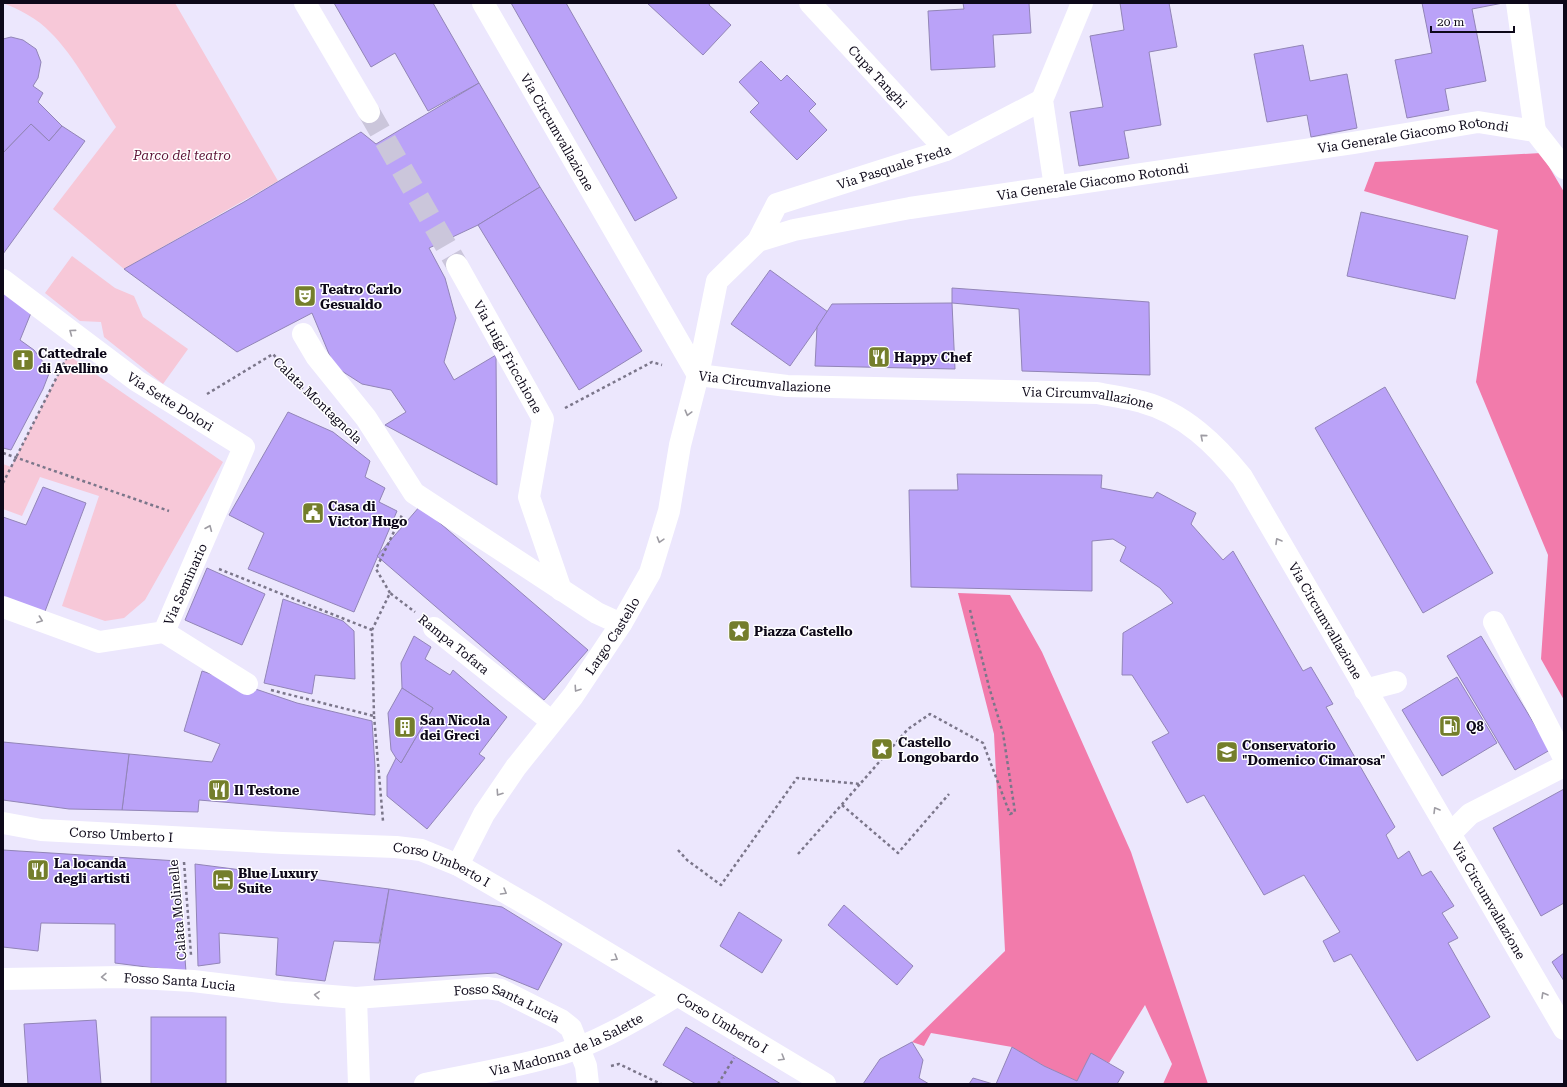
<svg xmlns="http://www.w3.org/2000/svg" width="1567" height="1087" font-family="'Roboto Serif',serif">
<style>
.green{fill:#f7c8d8}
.forest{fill:#f27bab}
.building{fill:#baa2f8;stroke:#9285b7}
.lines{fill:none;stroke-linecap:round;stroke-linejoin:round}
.minor-tunnel{stroke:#cbc6db;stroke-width:22;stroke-dasharray:22 11;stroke-linecap:butt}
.path{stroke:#7b768a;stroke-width:2.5;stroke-dasharray:3 3;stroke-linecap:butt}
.minor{stroke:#fff;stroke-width:22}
.oneway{stroke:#9e9ca3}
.labels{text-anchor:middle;stroke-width:3;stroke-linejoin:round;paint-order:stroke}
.street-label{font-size:13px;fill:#0d0819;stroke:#fff}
.park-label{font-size:13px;font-style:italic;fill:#5e1437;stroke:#fff}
.poi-label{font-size:13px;font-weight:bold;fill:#0d0819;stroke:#fff;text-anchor:start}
</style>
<rect width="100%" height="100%" fill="#ece7fd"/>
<!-- green -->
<g class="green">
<path d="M 3,3 L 175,3 L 278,181 L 124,269 L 53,209 L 116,127 C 97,99 74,55 50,32 C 38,19 19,9 3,3 Z"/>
<polygon points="72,256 115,288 134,296 143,317 188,349 163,384 104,337 101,322 80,321 45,293"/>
<polygon points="68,355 223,462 145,600 124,618 105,621 62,606 99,496 40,477 22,516 3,509 3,464 11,467"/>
</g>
<!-- forest -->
<g class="forest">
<polygon points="1541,153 1564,192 1564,700 1541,659 1548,555 1476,382 1498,230 1364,191 1375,162"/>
<polygon points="958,593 1010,595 1042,652 1131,852 1208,1084 1163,1084 1172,1064 1145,1005 1109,1063 1091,1054 1077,1081 1044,1066 1012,1047 931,1033 924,1046 912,1042 1005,951 994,734"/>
</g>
<!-- building -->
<g class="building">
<polygon points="334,3 433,3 479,83 428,111 395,53 371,67"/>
<polygon points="511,3 566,3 677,198 635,221"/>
<polygon points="647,3 710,3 709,5 731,25 703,55"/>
<polygon points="963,3 1029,3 1031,33 993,35 995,67 931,70 928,11 964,9"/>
<polygon points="1120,3 1169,3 1177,47 1149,52 1161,125 1124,131 1129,158 1079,166 1070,112 1103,107 1090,36 1124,30"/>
<polygon points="1422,3 1503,3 1472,9 1486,81 1445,89 1449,110 1407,118 1395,60 1432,53"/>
<polygon points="11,37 23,40 36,49 41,62 38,78 33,86 43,93 38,102 62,126 49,141 31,124 3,153 3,39"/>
<polygon points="1303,45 1310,81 1347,74 1357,128 1311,137 1307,115 1267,122 1254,54"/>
<polygon points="761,61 781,81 787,75 816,104 809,111 827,130 797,160 750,112 759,103 739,82"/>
<polygon points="479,83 540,187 478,225 429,248 445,278 456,318 444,362 454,380 496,355 497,485 385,425 406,412 391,390 362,384 334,366 312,313 237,352 124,269 244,202 361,132 376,144"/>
<polygon points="31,124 49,141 62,126 85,141 3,254 3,153"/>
<polygon points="540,187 642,351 579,390 478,225"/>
<polygon points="1361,212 1468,236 1455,299 1347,276"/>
<polygon points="770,270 828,312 790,366 731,324"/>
<polygon points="3,286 33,308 20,340 34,350 50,371 43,389 11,450 3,448"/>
<polygon points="952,288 1149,302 1150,375 1022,371 1019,309 952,303"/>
<polygon points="952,303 955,369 815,366 817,327 832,304"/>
<polygon points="1385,387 1493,573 1423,613 1315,428"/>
<polygon points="288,412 333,432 370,461 365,477 385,488 379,502 397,511 354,612 248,569 264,533 229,515"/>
<polygon points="957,474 1102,475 1101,488 1153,498 1157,492 1196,513 1191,524 1223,560 1233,551 1303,671 1311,667 1333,704 1326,707 1395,827 1386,835 1398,859 1409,851 1422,876 1431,871 1454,906 1442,913 1458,938 1448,943 1490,1017 1417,1061 1351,954 1334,962 1323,941 1340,932 1304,875 1264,895 1204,795 1187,803 1152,742 1169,733 1132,675 1122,675 1123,633 1173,603 1160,588 1120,561 1126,547 1113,539 1092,541 1092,591 911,587 909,490 958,490"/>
<polygon points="43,487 86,503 44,614 3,598 3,517 26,525"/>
<polygon points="420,506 588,650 544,700 377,556"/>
<polygon points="207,568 265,594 242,645 185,620"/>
<polygon points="283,599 343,621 354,631 355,679 315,675 312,694 264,683"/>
<polygon points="414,636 431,647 425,659 450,675 453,670 507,717 479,754 485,758 427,829 387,796 387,776 396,758 401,763 433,708 402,688 401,663"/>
<polygon points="1481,636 1550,750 1515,770 1447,656"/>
<polygon points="202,671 297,703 372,721 375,766 375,815 199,800 198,812 122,810 129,754 212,762 220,744 184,731"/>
<polygon points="1457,677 1497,743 1442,776 1402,710"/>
<polygon points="402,688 433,708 401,763 396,758 391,750 388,713"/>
<polygon points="3,742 129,754 122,810 69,809 3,800"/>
<polygon points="1564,789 1564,903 1541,916 1493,828"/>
<polygon points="3,850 178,861 186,972 115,963 115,924 41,923 38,951 3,947"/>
<polygon points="195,864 389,889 379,943 334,941 325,981 276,975 278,938 219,933 220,963 198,966"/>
<polygon points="389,889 502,907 562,944 538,990 496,973 374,980"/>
<polygon points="844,905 913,966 897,985 828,925"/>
<polygon points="739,912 782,940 762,973 720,946"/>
<polygon points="1564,953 1564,981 1552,962"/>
<rect x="151" y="1017" width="75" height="67"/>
<polygon points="96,1020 101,1084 28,1084 24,1024"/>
<polygon points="686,1027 781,1084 696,1084 663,1065"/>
<polygon points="912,1042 923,1060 919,1078 929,1084 863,1084 880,1059"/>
<polygon points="1012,1047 1044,1066 1077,1081 1091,1053 1124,1072 1117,1084 996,1084"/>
<polygon points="973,1078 993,1084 969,1084"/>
</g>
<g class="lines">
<!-- minor-tunnel -->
<polyline class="minor-tunnel" points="369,112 457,265"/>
<!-- path -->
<g class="path">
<polyline points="207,394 273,354 301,387 318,402"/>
<polyline points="565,408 652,362 662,365"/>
<polyline points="3,453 169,511"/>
<polyline points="3,483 66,359"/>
<polyline points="219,569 372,630"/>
<polyline points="390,593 376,569 402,515"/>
<polyline points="271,690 374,716 372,630 390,593 415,612"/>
<polyline points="374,716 383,821"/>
<polyline points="842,805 898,853 949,794"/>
<polyline points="678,850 687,860 721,885 797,778 860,784 908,729 930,714 983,743 1010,814 1015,812 1003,733 989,687 970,610"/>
<polyline points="798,854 860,784"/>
<polyline points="184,862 191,955"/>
<polyline points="611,1066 619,1064 661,1084"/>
<polyline points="718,1084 734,1058"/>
</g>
<!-- minor -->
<g class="minor">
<polyline points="305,3 369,112"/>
<path id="s1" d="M 483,3 L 698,375"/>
<path id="s2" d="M 810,3 L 946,150"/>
<polyline points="1517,3 1535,131"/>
<polyline points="1055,187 1042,100 1082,3"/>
<path id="s3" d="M 758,241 L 777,204 L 946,150 L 1042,100"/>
<path id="s4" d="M 457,265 L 543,419 L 529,497 L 561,590"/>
<path id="s5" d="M 3,280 L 137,381 L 244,447 L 164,632 L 99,642 L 3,607"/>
<polyline points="303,334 316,356 366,418 414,493 597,613 621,624"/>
<path id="s6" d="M 698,375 L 787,386 L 1097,393 C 1112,396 1128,398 1142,402 C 1184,413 1216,445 1242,477 L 1564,1029"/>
<polyline points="1494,622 1564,758"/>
<polyline points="434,628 551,721"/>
<polyline points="164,632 247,684"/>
<polyline points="1365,690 1396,682"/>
<path id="s7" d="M 3,823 L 41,830 L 282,843 L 396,847 L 421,850 L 458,865 L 536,910 L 825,1084"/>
<polyline points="1450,834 1470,814 1564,766"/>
<path id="s8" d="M 458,865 L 484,814 L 516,767 L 573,696 L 621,624 L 650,573 L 669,511 L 680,445 L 698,375 L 717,281 L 758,241 L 794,230 L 910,208 L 1353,143 L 1478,122 L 1535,131 L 1564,168"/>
<path id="s9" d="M 3,979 L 121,977 L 193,981 L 283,992 L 356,998"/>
<path id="s10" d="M 359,1084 L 356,998 L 487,988 L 501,990 L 561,1020 L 571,1028 L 586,1066 L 588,1084"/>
<path id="s11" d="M 425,1084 C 468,1075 512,1068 554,1056 C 594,1045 640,1018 676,996"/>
</g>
</g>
<!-- one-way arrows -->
<defs><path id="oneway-chevron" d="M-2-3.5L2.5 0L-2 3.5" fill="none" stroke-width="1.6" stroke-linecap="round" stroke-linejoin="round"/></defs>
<g class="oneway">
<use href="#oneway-chevron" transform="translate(72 332) rotate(-143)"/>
<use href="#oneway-chevron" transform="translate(688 413) rotate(105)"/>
<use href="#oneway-chevron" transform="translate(1203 437) rotate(-139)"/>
<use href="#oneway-chevron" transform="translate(209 528) rotate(-67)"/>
<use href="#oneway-chevron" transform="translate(660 540) rotate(107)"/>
<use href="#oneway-chevron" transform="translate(1278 541) rotate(-120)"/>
<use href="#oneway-chevron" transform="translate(40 620) rotate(20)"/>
<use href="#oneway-chevron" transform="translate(577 689) rotate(124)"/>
<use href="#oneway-chevron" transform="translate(499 793) rotate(124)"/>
<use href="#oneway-chevron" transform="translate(1436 810) rotate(-121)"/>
<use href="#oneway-chevron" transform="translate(504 892) rotate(30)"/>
<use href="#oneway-chevron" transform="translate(615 958) rotate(31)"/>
<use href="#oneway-chevron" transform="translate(104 977) rotate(179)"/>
<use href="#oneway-chevron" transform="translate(317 995) rotate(-175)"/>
<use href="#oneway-chevron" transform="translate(1544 995) rotate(-120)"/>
<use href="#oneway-chevron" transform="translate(782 1058) rotate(31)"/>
</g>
<!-- icons -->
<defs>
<g id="theatre-square" transform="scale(1.15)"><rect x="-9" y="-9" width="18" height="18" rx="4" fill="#747e2b" stroke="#fff"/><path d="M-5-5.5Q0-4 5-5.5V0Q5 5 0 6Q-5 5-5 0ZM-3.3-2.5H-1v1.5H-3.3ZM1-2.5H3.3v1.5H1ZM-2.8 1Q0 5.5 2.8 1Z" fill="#fff"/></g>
<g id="restaurant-square" transform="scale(1.15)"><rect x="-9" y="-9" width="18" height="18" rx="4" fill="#747e2b" stroke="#fff"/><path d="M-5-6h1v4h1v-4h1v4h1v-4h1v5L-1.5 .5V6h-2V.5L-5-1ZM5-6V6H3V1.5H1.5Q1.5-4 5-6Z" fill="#fff"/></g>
<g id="church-square" transform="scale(1.15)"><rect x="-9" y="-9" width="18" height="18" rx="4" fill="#747e2b" stroke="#fff"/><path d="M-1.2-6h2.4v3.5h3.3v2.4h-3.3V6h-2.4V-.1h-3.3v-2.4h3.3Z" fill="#fff"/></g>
<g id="civic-square" transform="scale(1.15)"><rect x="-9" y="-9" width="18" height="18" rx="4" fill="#747e2b" stroke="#fff"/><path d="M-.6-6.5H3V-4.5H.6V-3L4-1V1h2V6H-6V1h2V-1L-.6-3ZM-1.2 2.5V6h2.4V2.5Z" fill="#fff"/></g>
<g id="sight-square" transform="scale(1.15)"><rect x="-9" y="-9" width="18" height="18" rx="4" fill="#747e2b" stroke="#fff"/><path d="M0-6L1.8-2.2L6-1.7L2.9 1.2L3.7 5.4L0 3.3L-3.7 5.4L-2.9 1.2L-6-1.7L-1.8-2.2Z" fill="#fff"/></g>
<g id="fuel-square" transform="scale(1.15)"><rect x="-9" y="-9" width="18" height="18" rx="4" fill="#747e2b" stroke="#fff"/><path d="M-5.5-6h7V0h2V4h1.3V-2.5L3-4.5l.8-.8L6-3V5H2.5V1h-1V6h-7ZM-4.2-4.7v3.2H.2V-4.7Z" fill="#fff"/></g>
<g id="building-square" transform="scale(1.15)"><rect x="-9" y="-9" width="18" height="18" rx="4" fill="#747e2b" stroke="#fff"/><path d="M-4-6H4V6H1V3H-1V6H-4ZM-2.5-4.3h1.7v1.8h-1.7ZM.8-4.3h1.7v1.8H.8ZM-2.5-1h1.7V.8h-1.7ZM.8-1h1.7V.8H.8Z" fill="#fff"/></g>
<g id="university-square" transform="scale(1.15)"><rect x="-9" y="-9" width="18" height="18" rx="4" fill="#747e2b" stroke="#fff"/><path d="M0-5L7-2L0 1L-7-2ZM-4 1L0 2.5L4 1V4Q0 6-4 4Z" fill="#fff"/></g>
<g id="hotel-square" transform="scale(1.15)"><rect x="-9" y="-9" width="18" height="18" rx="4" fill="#747e2b" stroke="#fff"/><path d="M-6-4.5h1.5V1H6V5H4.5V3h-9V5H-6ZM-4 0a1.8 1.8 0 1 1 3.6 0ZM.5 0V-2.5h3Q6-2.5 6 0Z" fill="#fff"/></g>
</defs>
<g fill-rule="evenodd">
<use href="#theatre-square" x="305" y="296"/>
<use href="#restaurant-square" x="879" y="357"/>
<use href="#church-square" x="23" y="360"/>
<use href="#civic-square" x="313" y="513"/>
<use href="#sight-square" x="739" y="631"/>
<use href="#fuel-square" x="1450" y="726"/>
<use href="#building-square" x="405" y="727"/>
<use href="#sight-square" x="882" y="749"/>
<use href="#university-square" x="1227" y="752"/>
<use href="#restaurant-square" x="219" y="790"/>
<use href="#restaurant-square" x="38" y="870"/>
<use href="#hotel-square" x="223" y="880"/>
</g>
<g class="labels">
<!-- street labels -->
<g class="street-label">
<text dy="5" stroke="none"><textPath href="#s2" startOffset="100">Cupa Tanghi</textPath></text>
<text dy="5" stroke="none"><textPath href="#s1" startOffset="149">Via Circumvallazione</textPath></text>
<text dy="5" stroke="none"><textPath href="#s8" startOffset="1372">Via Generale Giacomo Rotondi</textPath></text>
<text dy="5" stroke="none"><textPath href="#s3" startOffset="164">Via Pasquale Freda</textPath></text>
<text dy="5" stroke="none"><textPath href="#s8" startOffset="1048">Via Generale Giacomo Rotondi</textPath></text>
<text dy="5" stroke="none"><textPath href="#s4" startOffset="105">Via Luigi Fricchione</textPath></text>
<text dy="5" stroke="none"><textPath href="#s6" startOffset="67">Via Circumvallazione</textPath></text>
<text transform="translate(318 400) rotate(44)" y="5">Calata Montagnola</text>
<text dy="5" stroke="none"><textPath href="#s6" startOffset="391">Via Circumvallazione</textPath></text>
<text dy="5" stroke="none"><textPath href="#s5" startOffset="207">Via Sette Dolori</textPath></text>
<text transform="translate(185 584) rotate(-66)" y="5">Via Seminario</text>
<text dy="5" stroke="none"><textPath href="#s6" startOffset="739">Via Circumvallazione</textPath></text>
<text dy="5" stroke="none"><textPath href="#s8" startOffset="277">Largo Castello</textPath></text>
<text transform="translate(454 644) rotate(39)" y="5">Rampa Tofara</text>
<text dy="5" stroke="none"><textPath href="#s7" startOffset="119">Corso Umberto I</textPath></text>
<text dy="5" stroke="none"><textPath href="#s7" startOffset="443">Corso Umberto I</textPath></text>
<text dy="5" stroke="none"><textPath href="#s6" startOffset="1063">Via Circumvallazione</textPath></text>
<text transform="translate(177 910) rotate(-95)" y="5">Calata Molinelle</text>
<text dy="5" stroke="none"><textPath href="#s9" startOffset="177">Fosso Santa Lucia</textPath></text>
<text dy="5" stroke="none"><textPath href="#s10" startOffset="240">Fosso Santa Lucia</textPath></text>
<text dy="5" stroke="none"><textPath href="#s7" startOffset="767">Corso Umberto I</textPath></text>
<text dy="5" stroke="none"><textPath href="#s11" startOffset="147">Via Madonna de la Salette</textPath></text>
</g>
<!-- park labels -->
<g class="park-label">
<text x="182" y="160">Parco del teatro</text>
</g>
<!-- poi labels -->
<g class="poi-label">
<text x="320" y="294">Teatro Carlo<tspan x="320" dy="15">Gesualdo</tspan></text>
<text x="38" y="358">Cattedrale<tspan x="38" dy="15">di Avellino</tspan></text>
<text x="894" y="362">Happy Chef</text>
<text x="328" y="511">Casa di<tspan x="328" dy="15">Victor Hugo</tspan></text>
<text x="754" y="636">Piazza Castello</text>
<text x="420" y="725">San Nicola<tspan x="420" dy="15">dei Greci</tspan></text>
<text x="1466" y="731">Q8</text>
<text x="898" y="747">Castello<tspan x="898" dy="15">Longobardo</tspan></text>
<text x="1242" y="750">Conservatorio<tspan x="1242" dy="15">"Domenico Cimarosa"</tspan></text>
<text x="234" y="795">Il Testone</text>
<text x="54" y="868">La locanda<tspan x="54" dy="15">degli artisti</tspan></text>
<text x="238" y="878">Blue Luxury<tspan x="238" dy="15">Suite</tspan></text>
</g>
</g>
<!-- border -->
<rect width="1567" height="1087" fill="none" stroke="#0d0819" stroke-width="8"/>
<!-- scale -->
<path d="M1431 26v6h83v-6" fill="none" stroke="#0d0819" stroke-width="2"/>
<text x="1437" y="26" font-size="12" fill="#0d0819" stroke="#ffffff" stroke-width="3" paint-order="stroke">20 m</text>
</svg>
